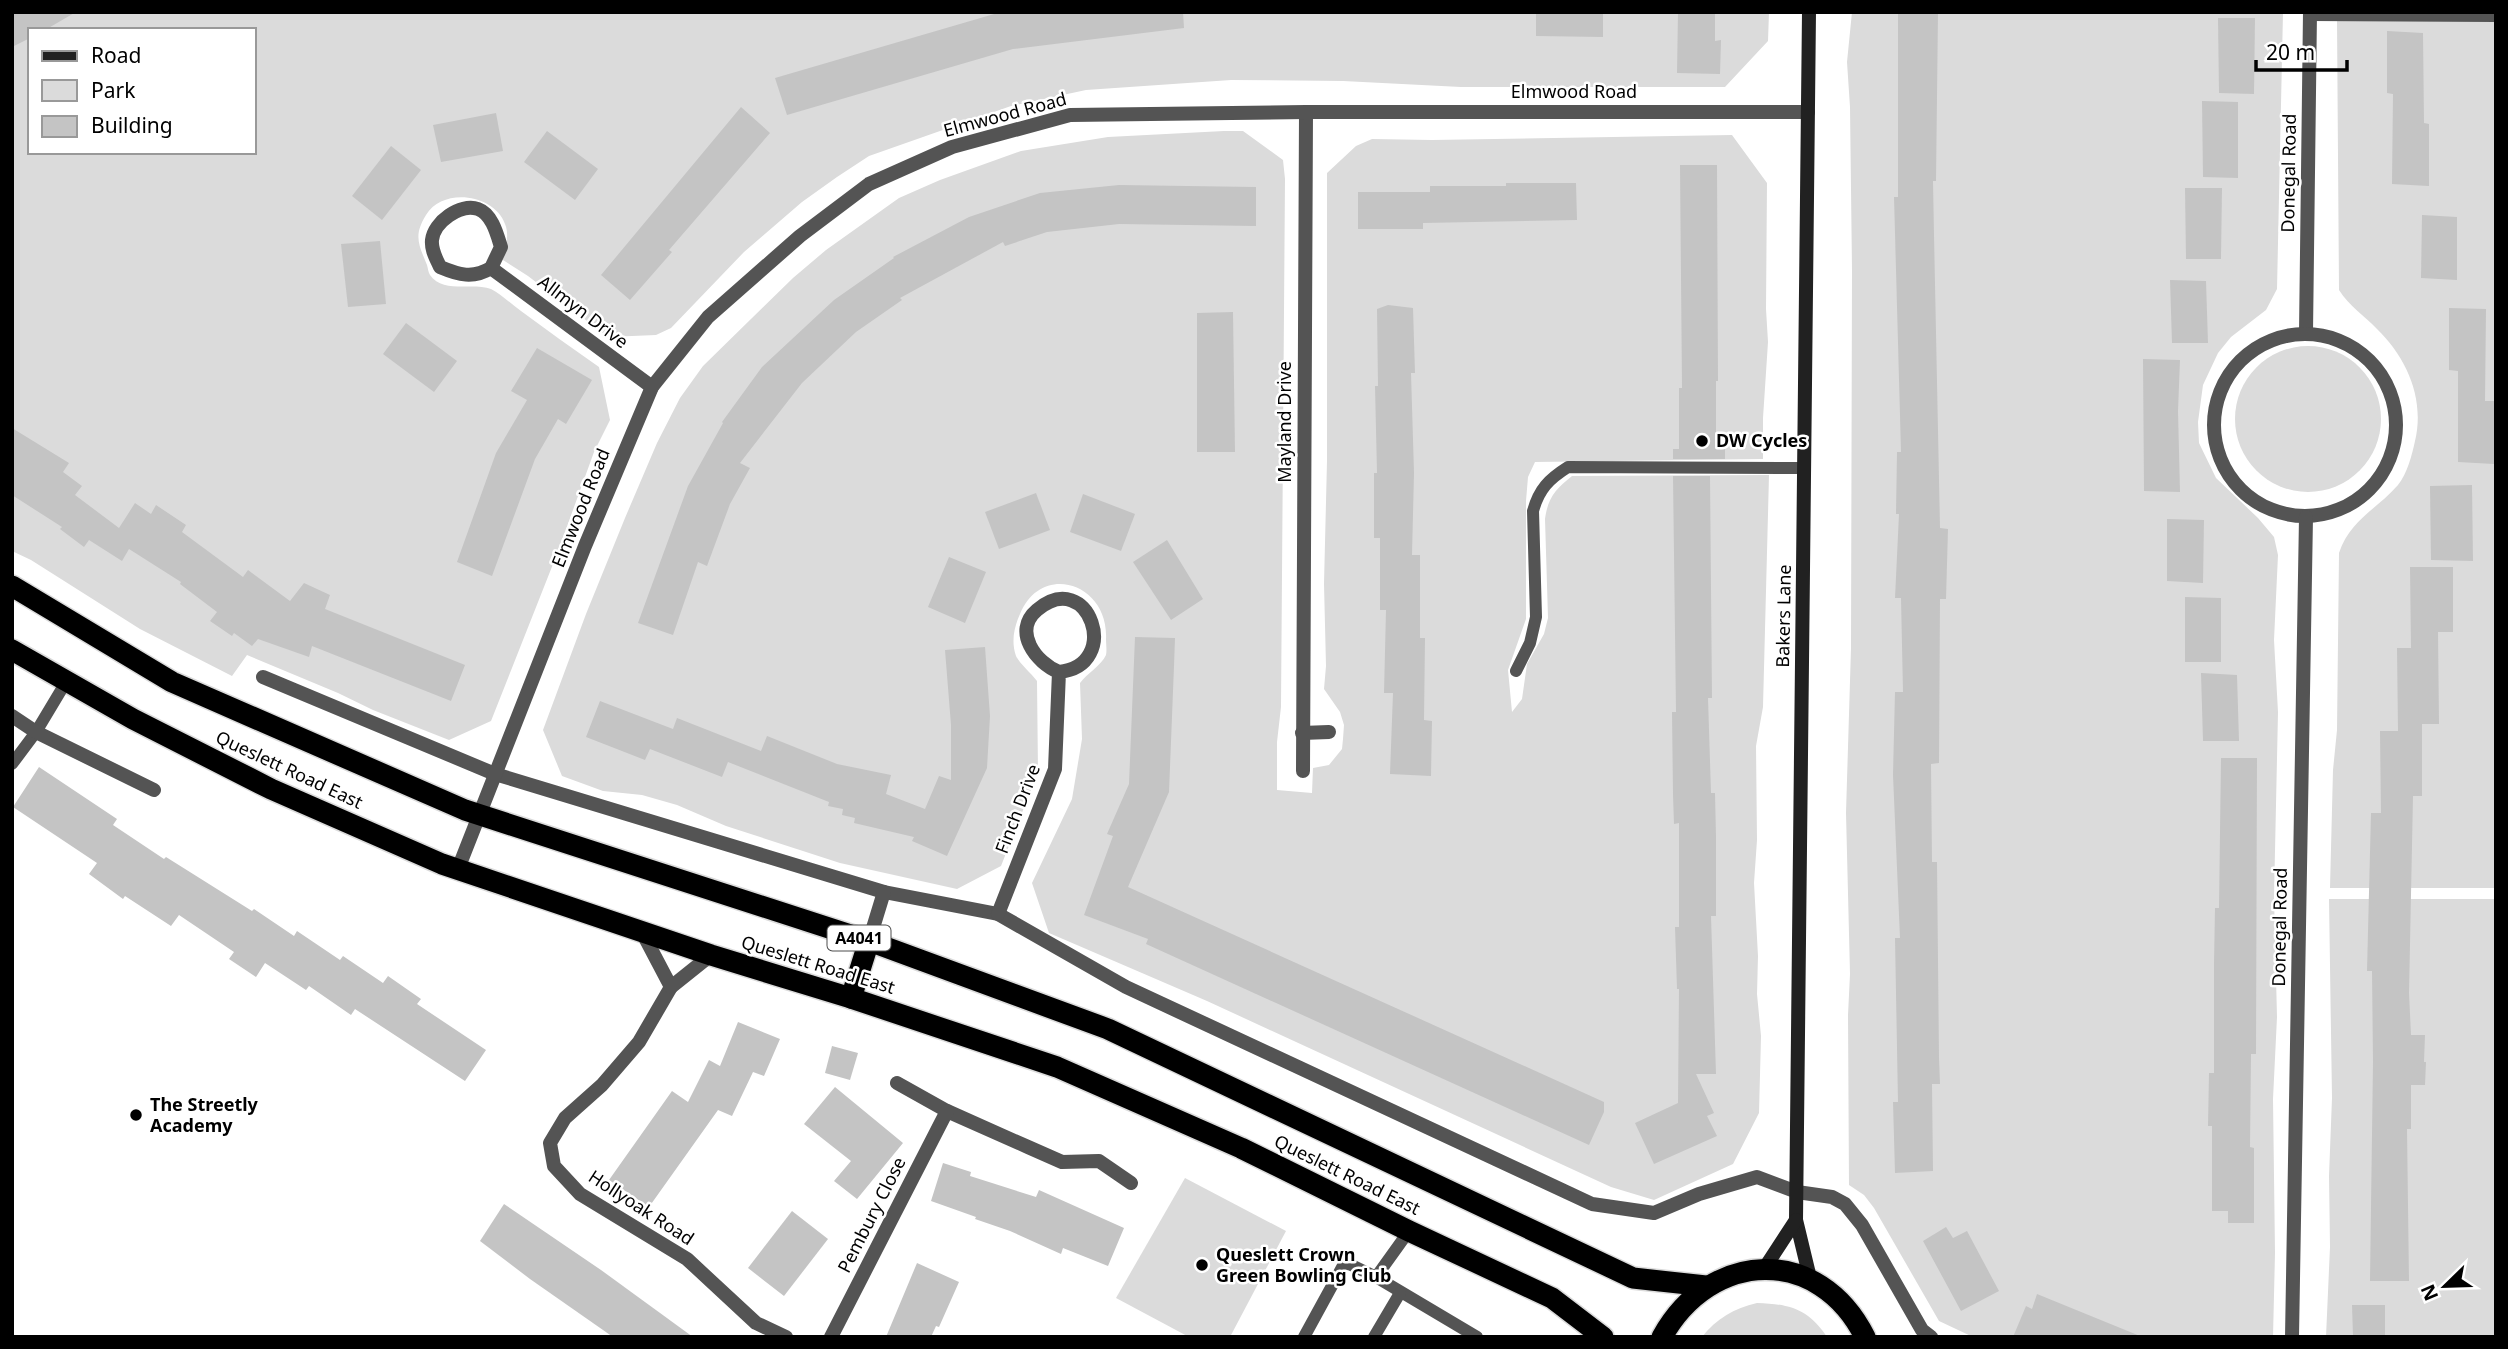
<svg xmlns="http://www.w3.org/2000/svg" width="2508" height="1349" font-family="'Noto Sans',sans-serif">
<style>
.green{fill:#dbdbdb;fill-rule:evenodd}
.building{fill:#c4c4c4}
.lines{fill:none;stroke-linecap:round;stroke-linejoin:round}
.highway-casing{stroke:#dbdbdb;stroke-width:24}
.lane{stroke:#545454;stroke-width:12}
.street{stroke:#545454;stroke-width:14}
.secondary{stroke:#212121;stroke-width:14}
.highway{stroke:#000;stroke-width:21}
.poi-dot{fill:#000;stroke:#fff;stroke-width:2.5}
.labels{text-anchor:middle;stroke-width:5;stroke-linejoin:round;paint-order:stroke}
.shield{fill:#fff;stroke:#4c4c4c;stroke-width:2}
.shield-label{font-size:16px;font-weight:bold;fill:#000}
.street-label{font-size:18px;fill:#000;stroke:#fff}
.poi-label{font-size:18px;font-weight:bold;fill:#000;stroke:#fff;text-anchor:start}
</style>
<rect width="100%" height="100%" fill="#fff"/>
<!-- green -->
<g class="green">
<path d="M 12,12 L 1769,12 L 1768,41 L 1725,87 L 1461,87 L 1343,81 L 1231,80 L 1086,90 L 1011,106 L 869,156 L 837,177 L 802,202 L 744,252 L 671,328 L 656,335 L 608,337 L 528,276 L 503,260 C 505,248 510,236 505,224 C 494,194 443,187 426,215 C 413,236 419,245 427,265 C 428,268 428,272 430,275 C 443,294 473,282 491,289 C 501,294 511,304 521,311 C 547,330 573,349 599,367 L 610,420 L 594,452 L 557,554 L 491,721 L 449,740 L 373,710 L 338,693 L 247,655 L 232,676 L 140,629 L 31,560 L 12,551 ZM 30,30 L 254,30 L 254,152 L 30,152 Z"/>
<polygon points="1852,12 2283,12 2277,289 2266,310 2231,337 2218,353 2203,385 2198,422 2199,443 2216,478 2258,518 2274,537 2278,555 2274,640 2278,712 2274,897 2277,1017 2273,1099 2275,1253 2273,1337 1973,1337 1939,1321 1874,1208 1864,1195 1849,1185 1848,1015 1850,974 1846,813 1851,648 1852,270 1850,107 1847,62"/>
<path d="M 2337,20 L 2496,21 L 2496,888 L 2330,888 L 2333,770 L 2337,730 L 2339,553 C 2350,520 2376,510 2398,485 C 2407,474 2412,455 2415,441 C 2425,399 2407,358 2377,329 C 2365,316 2349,306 2339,290 Z"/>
<path d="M 1224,131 L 1243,131 L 1283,160 L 1285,179 L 1281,707 L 1277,742 L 1277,790 L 1312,793 L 1313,768 L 1329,765 L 1342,749 L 1343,739 L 1344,725 L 1340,712 L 1324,689 L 1326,666 L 1324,584 L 1327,461 L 1327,173 L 1356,146 L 1372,139 L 1432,140 L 1732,135 L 1767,183 L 1766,309 L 1768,342 L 1763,418 L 1763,459 L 1535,462 L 1528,477 L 1526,501 L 1526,619 L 1508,670 L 1512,712 L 1522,699 L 1527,664 L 1544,634 L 1548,618 L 1545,519 C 1548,497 1556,489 1572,476 L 1769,475 L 1763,707 L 1756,746 L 1757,840 L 1754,883 L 1758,956 L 1757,994 L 1761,1036 L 1759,1113 L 1733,1164 L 1654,1200 L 1611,1187 L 1207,1001 L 1049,933 L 1032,883 L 1072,799 L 1082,739 L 1080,683 C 1087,673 1101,666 1106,655 C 1107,651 1106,643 1106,639 C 1109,584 1042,561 1020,614 C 1014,627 1011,642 1016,656 C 1020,664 1031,673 1037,681 L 1038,772 L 1001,866 L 957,889 L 840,863 L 726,826 L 677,805 L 642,795 L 603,791 L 562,776 L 543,730 L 586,614 L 625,518 L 657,443 L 680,398 L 703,366 L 793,278 L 826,250 L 899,198 L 940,180 L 1021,151 L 1108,137 Z"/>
<circle cx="2308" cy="419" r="73"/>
<polygon points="2329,899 2496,899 2496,1337 2326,1337 2330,1247 2329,1176 2332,1098"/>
<polygon points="1185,1178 1286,1231 1230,1337 1189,1337 1116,1298"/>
<path d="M 1757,1303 C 1790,1304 1808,1309 1827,1337 L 1702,1337 C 1716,1319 1734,1308 1757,1303 Z"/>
</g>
<!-- building -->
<g class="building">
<polygon points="12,12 76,12 45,30 30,30 30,38 12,47"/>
<polygon points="1001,12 1183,12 1184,28 1013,49 787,115 775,78"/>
<polygon points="1536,12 1603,12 1603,37 1536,36"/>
<polygon points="1678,12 1715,12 1715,41 1721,40 1720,74 1677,73"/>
<polygon points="1898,12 1938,12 1936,181 1933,181 1934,235 1940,528 1948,529 1946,599 1940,599 1939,763 1931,764 1932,862 1937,862 1939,1058 1940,1084 1932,1084 1933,1171 1895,1173 1893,1102 1898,1102 1895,938 1900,938 1893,775 1895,692 1903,692 1901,598 1895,598 1899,514 1896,514 1897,452 1901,452 1894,197 1898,197"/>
<polygon points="2218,18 2255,18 2254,94 2219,93"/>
<polygon points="2387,31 2423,33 2424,123 2429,124 2429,186 2392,184 2393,94 2387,93"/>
<polygon points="2202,101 2238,102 2238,178 2203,177"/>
<polygon points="741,107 770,133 669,250 672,252 630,300 601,275"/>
<polygon points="496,113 503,151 441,162 433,125"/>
<polygon points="547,131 598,169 575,200 524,162"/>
<polygon points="391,146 421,170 382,220 352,196"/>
<polygon points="1680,165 1717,165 1718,381 1716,381 1716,434 1725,434 1725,459 1673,459 1673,449 1679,449 1679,388 1682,388"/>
<polygon points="1506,183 1576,183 1577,220 1423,223 1423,229 1358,229 1358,192 1430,192 1430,186 1506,186"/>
<polygon points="1119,185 1256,187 1256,226 1119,224 1047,232 1005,246 1003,242 900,298 902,300 856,332 802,383 740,463 750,468 730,504 707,566 698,562 673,635 638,623 688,486 723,423 722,422 762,367 834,300 894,258 893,257 969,217 1040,193"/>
<polygon points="2185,188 2222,188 2221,259 2186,259"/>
<polygon points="2422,215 2457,217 2457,280 2421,278"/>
<polygon points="380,241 386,304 348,307 341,244"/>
<polygon points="2170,280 2206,281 2208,343 2172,343"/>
<polygon points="1388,305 1413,308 1415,373 1411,373 1414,473 1412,555 1420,555 1420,638 1425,638 1424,720 1432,721 1431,776 1390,774 1393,693 1384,693 1386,610 1380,610 1380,538 1374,538 1374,473 1377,473 1375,386 1378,386 1377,309"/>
<polygon points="2449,308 2486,309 2485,401 2494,401 2494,464 2458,462 2458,371 2449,370"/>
<polygon points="1233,312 1235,452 1197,452 1197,313"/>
<polygon points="406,323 457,361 434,392 383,354"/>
<polygon points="537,348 592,380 566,424 558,419 535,459 492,576 457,562 496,453 527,400 511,391"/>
<polygon points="2143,359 2180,360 2178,411 2180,492 2144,491"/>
<polygon points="12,428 69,463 63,472 82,486 75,495 119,528 135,503 151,514 156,505 186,525 182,532 243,577 248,570 290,601 304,583 330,595 325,609 465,665 451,701 312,646 309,657 258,639 252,646 234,633 232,636 210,621 217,612 180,584 181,582 129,549 122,561 89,540 84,547 60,529 62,527 12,495"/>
<polygon points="1673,476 1710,476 1712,698 1708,698 1711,793 1715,793 1716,837 1716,916 1711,916 1716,1074 1696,1074 1714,1113 1707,1116 1717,1136 1654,1164 1635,1123 1678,1103 1679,989 1677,989 1675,927 1679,927 1679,823 1674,824 1673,794 1672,712 1676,712"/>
<polygon points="2472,485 2473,561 2431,560 2430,486"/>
<polygon points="1036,493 1050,530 999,549 985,512"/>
<polygon points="1083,494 1135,514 1121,551 1070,532"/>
<polygon points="2167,519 2204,520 2203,583 2167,581"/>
<polygon points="1167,540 1203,599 1171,620 1133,562"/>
<polygon points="949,557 986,572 965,623 928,607"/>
<polygon points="2410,567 2453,567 2453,632 2438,632 2439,724 2422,724 2422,796 2413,796 2409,993 2411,1035 2425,1035 2424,1062 2426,1062 2425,1085 2411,1085 2411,1129 2407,1129 2409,1281 2370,1281 2373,1062 2372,971 2367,971 2371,813 2381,813 2380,731 2398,731 2397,648 2411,648"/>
<polygon points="2185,597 2221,598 2221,662 2185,662"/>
<polygon points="1135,637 1175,638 1174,666 1169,792 1128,887 1604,1102 1604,1112 1589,1145 1146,944 1148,939 1084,915 1113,836 1107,834 1129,784"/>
<polygon points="985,647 990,716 987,768 947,856 912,841 914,837 854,823 855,818 842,815 843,809 828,806 829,802 728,762 722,777 650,749 645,760 586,737 600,701 673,729 677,718 761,751 767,736 837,764 891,775 886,794 925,809 939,776 951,780 951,725 945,650"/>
<polygon points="2201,673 2237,675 2239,741 2203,741"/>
<polygon points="2221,758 2257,758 2256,1054 2251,1054 2250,1147 2254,1148 2254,1223 2228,1223 2228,1211 2212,1211 2212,1126 2208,1126 2209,1073 2214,1073 2214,964 2215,908 2219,908"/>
<polygon points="39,767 117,819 113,825 164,859 166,857 252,911 254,909 294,936 297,931 340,960 343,956 383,983 388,976 421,999 417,1004 486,1050 465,1081 355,1009 351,1015 309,986 306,990 265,963 256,977 229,959 234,952 179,915 171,926 125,896 123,899 89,874 97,863 13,807"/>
<polygon points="738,1022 780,1039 764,1076 753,1072 732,1116 718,1110 649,1207 609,1180 672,1091 688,1102 709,1060 720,1066"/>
<polygon points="832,1046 858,1053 850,1080 825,1073"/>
<polygon points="835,1087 903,1143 857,1199 834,1181 851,1161 804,1124"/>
<polygon points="943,1163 971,1172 970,1176 1036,1197 1039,1190 1124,1228 1108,1266 1063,1248 1061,1254 1010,1231 975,1219 976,1217 931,1201"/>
<polygon points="504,1204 601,1270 693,1337 613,1337 530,1279 480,1241"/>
<polygon points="792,1211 828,1239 784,1296 748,1268"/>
<polygon points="1946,1227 1953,1238 1967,1231 1999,1291 1961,1311 1923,1241"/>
<polygon points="917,1263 959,1282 939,1327 936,1326 931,1337 886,1337"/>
<polygon points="2037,1294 2140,1336 2140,1337 2013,1337 2026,1306 2032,1309"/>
<polygon points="2352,1305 2385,1305 2385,1337 2353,1337"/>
</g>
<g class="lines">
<!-- highway casing -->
<g class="highway-casing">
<g id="highway">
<polyline points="12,586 172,682 465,810 869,941 1108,1029 1633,1278 1706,1286"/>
<polyline points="12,650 133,719 271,789 442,864 711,955 851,998 1057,1067 1241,1148 1409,1231 1552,1298 1603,1337"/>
<polyline points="851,998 869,941"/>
<path d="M 1662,1337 C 1711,1249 1819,1245 1865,1337"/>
</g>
</g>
<!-- lane -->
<g class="lane">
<polyline points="2310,15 2496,16"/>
<path d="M 1516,671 L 1530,643 L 1536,617 L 1533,511 C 1539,489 1549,479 1568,467 L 1805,468"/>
<polyline points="12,764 36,732 66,682"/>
<polyline points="1409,1231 1376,1277 1477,1337"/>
<polyline points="1304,1337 1345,1262 1376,1277"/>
<polyline points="1374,1337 1400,1293"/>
</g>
<!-- street -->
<g class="street">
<path d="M 491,268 L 501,247 C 497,234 492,214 478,209 C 460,203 434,222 432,240 C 431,250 436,258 440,267 C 459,275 473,279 491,268 L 652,387"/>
<polyline points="2306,333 2310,12"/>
<circle cx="2305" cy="425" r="91"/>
<polyline points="263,677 495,774 884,892 998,914 1126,987 1592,1204 1654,1213 1699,1194 1757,1177 1797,1192 1832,1197 1845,1204 1862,1225 1922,1330 1931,1337"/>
<polyline points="12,716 36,732 154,790"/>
<polyline points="1302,733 1329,732"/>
<polyline points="1303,771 1306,112"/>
<polyline points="458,869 585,546 652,387 708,317 800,236 869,184 952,147 1070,115 1306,112 1808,112"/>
<path d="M 998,914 L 1055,769 L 1059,672 C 1036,663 1012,631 1037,610 C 1089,566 1123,666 1059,672"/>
<polyline points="642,932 671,987 639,1042 602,1085 565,1118 550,1143 554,1166 580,1194 687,1259 756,1323 786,1337"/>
<polyline points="869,941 884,892"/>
<polyline points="671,987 711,955"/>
<polyline points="897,1083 947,1111 1028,1147 1062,1162 1099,1161 1131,1183"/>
<polyline points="831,1337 947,1111"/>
<polyline points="2292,1337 2306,517"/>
</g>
<!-- secondary -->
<g class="secondary">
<polyline points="1809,12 1796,1220 1810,1278"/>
<polyline points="1764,1269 1796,1220"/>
</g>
<!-- highway -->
<use href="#highway" class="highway"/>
</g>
<!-- markers -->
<g class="poi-dot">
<circle cx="1702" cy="441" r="7"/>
<circle cx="136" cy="1115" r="7"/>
<circle cx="1202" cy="1265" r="7"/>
</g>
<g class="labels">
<!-- shield labels -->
<rect class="shield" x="827.5" y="925.5" width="63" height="25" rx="5"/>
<g class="shield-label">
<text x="859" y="944">A4041</text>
</g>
<!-- street labels -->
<g class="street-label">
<text x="1574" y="98">Elmwood Road</text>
<text transform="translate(1005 115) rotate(-15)" y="6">Elmwood Road</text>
<text transform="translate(2289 173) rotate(-89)" y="6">Donegal Road</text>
<text transform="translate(583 312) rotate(37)" y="6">Allmyn Drive</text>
<text transform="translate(1285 422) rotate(-90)" y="6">Mayland Drive</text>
<text transform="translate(581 508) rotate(-68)" y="6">Elmwood Road</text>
<text transform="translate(1784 616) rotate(-89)" y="6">Bakers Lane</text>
<text transform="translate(289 770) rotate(25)" y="6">Queslett Road East</text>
<text transform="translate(1018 809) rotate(-69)" y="6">Finch Drive</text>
<text transform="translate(2280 927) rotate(-89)" y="6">Donegal Road</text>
<text transform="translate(818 965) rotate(17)" y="6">Queslett Road East</text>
<text transform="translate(1347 1175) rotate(26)" y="6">Queslett Road East</text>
<text transform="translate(641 1208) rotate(33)" y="6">Hollyoak Road</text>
<text transform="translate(872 1215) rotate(-63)" y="6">Pembury Close</text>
</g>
<!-- poi labels -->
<g class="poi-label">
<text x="1716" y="447">DW Cycles</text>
<text x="150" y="1111">The Streetly<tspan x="150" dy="21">Academy</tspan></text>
<text x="1216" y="1261">Queslett Crown<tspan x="1216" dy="21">Green Bowling Club</tspan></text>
</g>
</g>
<!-- border -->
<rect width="2508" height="1349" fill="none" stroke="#000000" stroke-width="28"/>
<!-- legend -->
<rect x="28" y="28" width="228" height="126" fill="#ffffff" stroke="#999999" stroke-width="2"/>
<rect x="42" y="51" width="35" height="10" fill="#212121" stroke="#999999" stroke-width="2"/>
<text x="91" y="63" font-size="21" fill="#000000">Road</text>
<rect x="42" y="80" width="35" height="21" fill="#dbdbdb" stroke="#999999" stroke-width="2"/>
<text x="91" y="98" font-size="21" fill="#000000">Park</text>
<rect x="42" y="116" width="35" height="21" fill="#c4c4c4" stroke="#999999" stroke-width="2"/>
<text x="91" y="133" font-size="21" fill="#000000">Building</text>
<!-- north arrow -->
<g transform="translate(2445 1286) rotate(247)" stroke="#ffffff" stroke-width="5" paint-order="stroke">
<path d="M0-5L12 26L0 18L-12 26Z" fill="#000000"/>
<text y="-10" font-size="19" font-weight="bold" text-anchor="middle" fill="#000000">N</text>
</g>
<!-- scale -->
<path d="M2256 60v10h91v-10" fill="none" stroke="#000000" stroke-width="3.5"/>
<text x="2266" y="60" font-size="21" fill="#000000" stroke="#ffffff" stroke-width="5" paint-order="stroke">20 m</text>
</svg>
